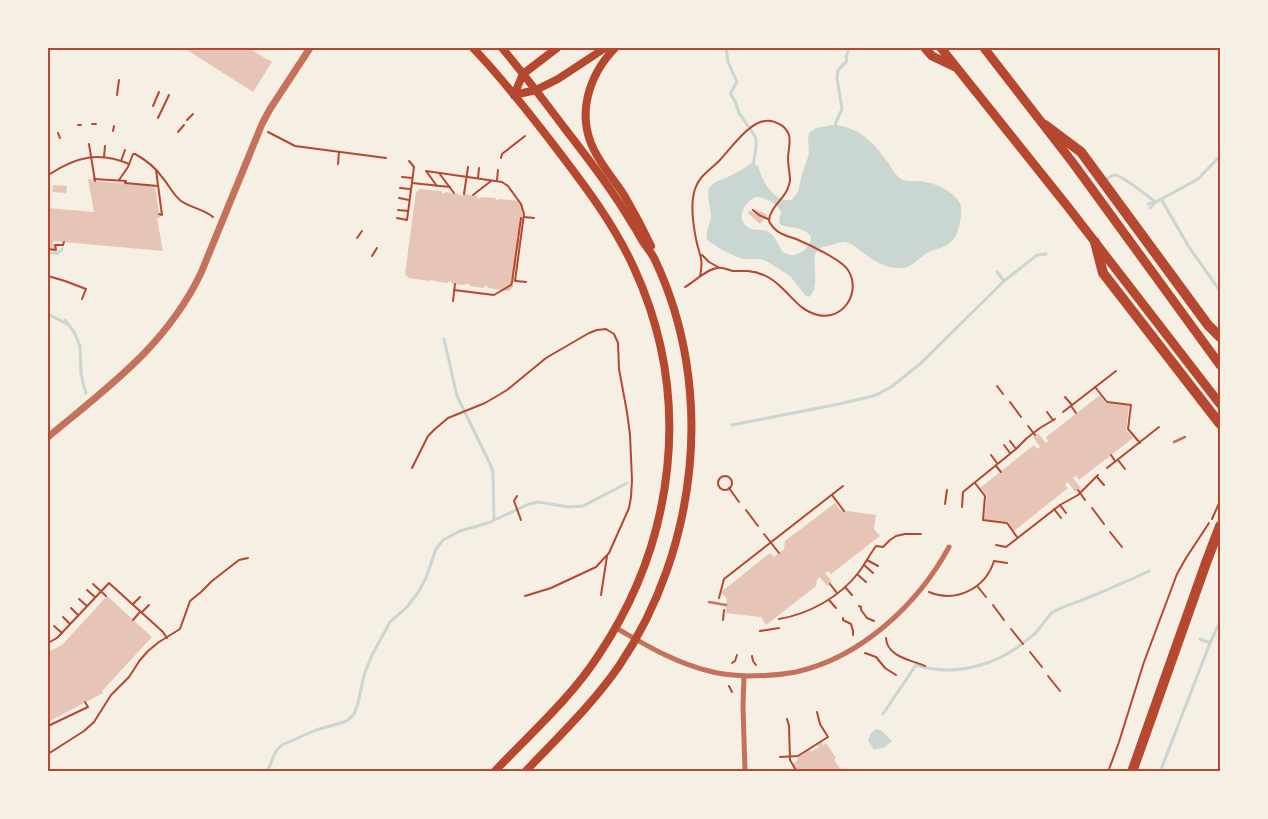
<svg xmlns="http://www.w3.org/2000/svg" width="1268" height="819" font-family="Quicksand,sans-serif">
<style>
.water{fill:#c9d6d2;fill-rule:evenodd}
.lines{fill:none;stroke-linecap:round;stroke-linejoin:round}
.stream{stroke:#c9d6d2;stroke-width:3}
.building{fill:#e6c5b7}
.path{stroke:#b5482f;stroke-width:2}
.service{stroke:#c5725c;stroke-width:2.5}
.minor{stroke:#c5725c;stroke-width:5}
.tertiary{stroke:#c5725c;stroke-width:7}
.secondary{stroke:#b5482f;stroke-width:8}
.primary{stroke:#b5482f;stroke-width:9}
.motorway{stroke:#b5482f;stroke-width:10}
.neatline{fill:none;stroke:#b5482f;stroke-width:2}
</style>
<rect width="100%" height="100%" fill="#f6efe4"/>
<!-- water -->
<g class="water">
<path d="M 832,125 C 858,126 873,142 887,161 C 891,167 895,175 901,179 C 907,182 914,181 920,181 C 934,183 947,188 957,199 C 964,206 961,217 959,227 C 953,247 945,245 929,252 C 920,256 913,267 903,268 C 888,270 874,261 862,252 C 857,248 852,243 846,242 C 841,241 836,244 831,245 C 828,246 823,246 820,248 C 807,255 823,285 809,297 L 805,295 L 790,276 L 768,262 L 761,259 L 742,259 L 722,250 L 707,240 C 705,232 710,225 711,217 C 711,209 708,201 708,193 C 709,182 720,181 728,177 C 736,173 745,168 752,163 L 758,166 C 762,180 773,203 792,200 L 798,192 L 802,174 L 809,154 L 808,137 L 809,133 L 816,128 ZM 756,197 C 767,198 775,203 781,211 L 779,222 L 781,225 C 790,228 800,227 808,233 C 817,241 803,254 794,255 C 790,256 787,254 783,252 C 778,246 777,238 770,233 C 762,227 753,233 745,225 C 736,215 746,201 756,197 Z"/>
<polygon points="876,729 881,730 892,741 885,747 874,750 868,740 871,733"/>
</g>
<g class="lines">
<!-- stream -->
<g class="stream">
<polyline points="726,48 728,62 737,82 731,92 731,95 735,101 739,113 753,133 756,139 756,148 753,166"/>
<polyline points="835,128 836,122 842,109 837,78 838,70 847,61 846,57 849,48"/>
<path d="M 1107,179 C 1110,177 1111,175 1115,175 C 1122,175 1148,197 1156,202"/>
<polyline points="1161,199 1189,247 1220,291"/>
<polyline points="1148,204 1155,202"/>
<polyline points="1150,208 1156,202 1198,179 1220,156"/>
<polyline points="48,253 58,253 62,249"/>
<polyline points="997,272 1004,281"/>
<polyline points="48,314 67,324"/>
<polyline points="65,320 74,332 80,346 81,373 84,387 86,393"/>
<polyline points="444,339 457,396 491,466 493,472 494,520"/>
<polyline points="732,425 839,404 873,396 880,393 891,387 920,364 1004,281 1037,255 1046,254"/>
<polyline points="1200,639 1210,643"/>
<path d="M 883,714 L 916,665 C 958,678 1001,664 1033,635 C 1040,630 1047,616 1053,612 C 1063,606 1075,603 1085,599 C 1107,590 1128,581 1149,571"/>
<polyline points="267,772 276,751 282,745 316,730 344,722 348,720 354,714 358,703 364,675 372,655 390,622 407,607 419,591 426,578 436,549 443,540 460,531 488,523 529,504 538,502 569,507 583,506 627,483"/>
<polyline points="1160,772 1210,643 1220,622"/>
</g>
</g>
<!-- building -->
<g class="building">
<polygon points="184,48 248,48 272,62 253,92"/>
<polygon points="88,179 91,179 91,180 95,181 156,186 155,188 160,218 157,218 163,251 53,241 55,249 48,248 48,213 49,213 48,208 94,212"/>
<polygon points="53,185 67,186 66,193 52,192"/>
<polygon points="420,189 441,191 443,194 446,192 458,194 461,196 464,194 477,196 479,199 481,197 495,198 497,201 499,199 520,201 523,206 522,217 519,220 521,223 519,235 516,238 519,241 517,253 514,255 517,259 515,271 512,274 514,277 513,287 509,291 488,288 486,285 483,288 470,286 468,283 465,285 453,284 450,281 447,283 434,281 432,279 429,281 409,278 405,274 416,192"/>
<polygon points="750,210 754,213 757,210 760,212 761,211 767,215 760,224 748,213"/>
<polygon points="1100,395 1105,402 1105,403 1129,406 1126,431 1127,431 1133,438 1079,480 1076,476 1073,478 1081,488 1075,492 1068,482 1065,485 1068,488 1014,531 1008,524 1009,522 984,519 987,495 986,495 980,488 1034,445 1037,449 1040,447 1033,437 1038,433 1046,443 1048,441 1046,437"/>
<polygon points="835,503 840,510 876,515 874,529 880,536 831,574 828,571 825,573 832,582 827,586 820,577 817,579 816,586 766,625 761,617 725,613 727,599 721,592 770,553 774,557 784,549 785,541"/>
<polygon points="107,596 152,637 102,691 103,693 48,722 48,652 62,645"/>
<polygon points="822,742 823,745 826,743 836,758 834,760 841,770 843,768 845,772 798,772 793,764 798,760 797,758 810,750 811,752 819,747 817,745"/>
</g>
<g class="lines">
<!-- path -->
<g class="path">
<polyline points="117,95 119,80"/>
<polyline points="153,106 159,92"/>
<polyline points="158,118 169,95"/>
<polyline points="187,120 193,114"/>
<polyline points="92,124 96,124"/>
<polyline points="78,125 81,125"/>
<polyline points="113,131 114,126"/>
<polyline points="178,132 184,125"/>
<polyline points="268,132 295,146 386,158"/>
<polyline points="58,133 60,138"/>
<polyline points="89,144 95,181"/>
<polyline points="104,157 105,146"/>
<polyline points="501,158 502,154 525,136"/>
<polyline points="121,161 125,150"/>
<polyline points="338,164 339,152"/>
<path d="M 48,170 L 50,174 C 76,157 99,151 129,164"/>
<polyline points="156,170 162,215 159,214"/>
<polyline points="439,173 454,193"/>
<polyline points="402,177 412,178"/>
<polyline points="478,178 479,168"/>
<polyline points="94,179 126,181 125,183 158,186"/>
<path d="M 119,180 L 128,167 L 133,154 L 135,154 C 146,160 155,167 162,177 C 169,185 173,195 181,201 C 191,208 204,209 213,217"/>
<polyline points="497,180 498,170"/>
<polyline points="412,183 450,187"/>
<polyline points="437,186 426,171 502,182 508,186 521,204 524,214 515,281"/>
<polyline points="400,188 410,189"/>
<polyline points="464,194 468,167"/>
<polyline points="473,195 491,181"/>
<polyline points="399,198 409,200"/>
<polyline points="398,210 408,211"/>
<polyline points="753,210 759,215 768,219"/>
<polyline points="524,217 534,218"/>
<polyline points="397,218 407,220 414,167 409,161"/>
<polyline points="357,238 362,231"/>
<polyline points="48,249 56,250 55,245 63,245 64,242"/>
<polyline points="702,255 709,262 718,267"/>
<polyline points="372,256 377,248"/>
<polyline points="48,276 65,281 86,289 82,299"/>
<polyline points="516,281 526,282"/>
<path d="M 685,287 C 694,282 708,268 718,268 C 723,267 728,270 733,271 C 738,271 743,271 748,271 C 761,272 773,279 782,288 C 794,299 801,311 818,315 C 843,321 862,292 848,270 C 842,260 808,244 796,239 C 784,235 775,233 769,221 C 769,210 781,201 786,192 C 788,189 789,185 790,181 C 790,173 788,166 788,158 C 788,151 791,143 789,135 C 787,130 784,126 779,124 C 756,109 732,148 719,161 C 710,170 699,176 695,189 C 690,204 693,224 696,239 C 699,255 704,258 700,276"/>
<polyline points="454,290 494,295 511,285 512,282 521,218"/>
<polyline points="453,301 455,284"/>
<polyline points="997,386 1003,394"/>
<polyline points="1095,387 1107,402 1131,405 1128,429 1140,443"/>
<polyline points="1065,397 1072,405"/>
<polyline points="1010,402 1021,417"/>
<polyline points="1071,406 1076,413"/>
<polyline points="1047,412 1053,420"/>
<polyline points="1063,412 1116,371"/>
<polyline points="1028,426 1035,435"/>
<polyline points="1010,441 1016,449"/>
<polyline points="1004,445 1010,453"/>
<polyline points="991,455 997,463"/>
<polyline points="1111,455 1115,461"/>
<polyline points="1118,460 1125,469"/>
<polyline points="996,466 1001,472"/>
<polyline points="412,468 428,436 435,429 448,418 485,403 497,396 507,390 546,358 589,333 597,330 606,329 614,334 618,343 619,369 627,412 630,435 632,480 631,497 629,508 609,553 596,567 551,588 525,596"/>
<polyline points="1107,468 1159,427"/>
<circle cx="725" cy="483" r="7"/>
<polyline points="1097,477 1104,485"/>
<polyline points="975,483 985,496 983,520 1007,523 1017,537"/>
<polyline points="729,488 739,502"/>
<polyline points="1078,490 1085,500"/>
<polyline points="832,495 844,511"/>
<polyline points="517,496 514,501 521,520"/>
<polyline points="945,504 947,490"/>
<polyline points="1060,505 1066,513"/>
<polyline points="962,507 963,492 1016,449 1027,438 1040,428 1055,419"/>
<polyline points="1092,508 1104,524"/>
<polyline points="1054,509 1061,518"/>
<polyline points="746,510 758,526"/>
<polyline points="1212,519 1220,501"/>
<polyline points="1110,532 1122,547"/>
<polyline points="764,534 779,553"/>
<polyline points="996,545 1006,547 1060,505 1078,495 1098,475"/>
<polyline points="867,560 878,566"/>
<polyline points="864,565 873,573"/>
<polyline points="858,575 866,582"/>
<polyline points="93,584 106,596"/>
<polyline points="830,584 837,593"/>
<polyline points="845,587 852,595"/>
<polyline points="978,587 986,597"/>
<polyline points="87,590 95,597"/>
<path d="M 929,592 C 956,603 985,589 994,561 L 1007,563"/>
<polyline points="601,595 607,556"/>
<polyline points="719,598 724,579 843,486"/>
<polyline points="79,599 87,606"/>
<polyline points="829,600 836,608"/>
<polyline points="133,604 140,597"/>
<polyline points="993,605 1004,620"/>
<polyline points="859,606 861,607 861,610 867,618 874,621"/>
<polyline points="71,608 78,615"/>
<polyline points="142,612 149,605"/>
<polyline points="63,617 70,624"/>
<polyline points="843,618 843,620 851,624 853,631 853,635"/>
<path d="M 779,619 C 809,614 840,597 859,572 C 865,564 870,554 876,546 L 883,547 L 890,540 L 896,536 L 905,534 L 921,534"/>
<polyline points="133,620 140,612"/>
<polyline points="723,620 724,610"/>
<polyline points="54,626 62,633"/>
<polyline points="1011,629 1023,644"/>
<polyline points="760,631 779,628"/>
<path d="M 886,638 C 887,657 911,660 925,666"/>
<polyline points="48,643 57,638 109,583 163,632 167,638"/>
<polyline points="1030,652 1042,667"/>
<polyline points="865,653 876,657 885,668 896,675"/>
<polyline points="752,656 753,661 756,665"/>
<polyline points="732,663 735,661 737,655"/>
<polyline points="1048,676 1060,691"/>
<polyline points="729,686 732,692"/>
<polyline points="787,719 789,726 790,760 797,772"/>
<polyline points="48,726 88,707 85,702"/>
<polyline points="48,754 84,731 94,722 111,695 129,677 140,660 148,651 159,642 180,629 190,601 201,592 212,581 239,560 248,558"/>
<polyline points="780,757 798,756 828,737 820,724 817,712"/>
<polyline points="48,758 49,772"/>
<polyline points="1108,772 1119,742 1144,662 1177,574 1186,558 1209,523"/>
</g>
<!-- service -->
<g class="service">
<polyline points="1174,442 1185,437"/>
<polyline points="709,602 726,605"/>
</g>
<!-- minor -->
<g class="minor">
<path d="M 616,628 C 646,645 675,663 709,671 C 722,675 734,675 747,676 C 764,676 780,675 796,672 C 862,657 918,604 949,547"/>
<polyline points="744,676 743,706 745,772"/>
</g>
<!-- tertiary -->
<path class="tertiary" d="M 48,437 C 108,387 166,346 201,273 L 262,124 L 270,109 L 310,48"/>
<!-- secondary -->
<g class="secondary">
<path d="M 473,48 C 503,79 530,114 556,148 C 585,186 614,224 634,268 C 693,396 676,540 598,656 C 570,699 530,734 494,772"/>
<path d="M 502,48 C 524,74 545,102 566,130 C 590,161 613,191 633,225 C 638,232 641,240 646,246 C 649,251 653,255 655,260 C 716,389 698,549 619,666 C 592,705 558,737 525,772"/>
<path d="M 615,48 C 589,75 576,114 594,150 C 602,166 614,180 624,195 C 634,212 643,229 651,246"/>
<polyline points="514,95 536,90 558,79 605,48"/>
<polyline points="514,95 523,74 557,48"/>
</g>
<!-- primary -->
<g class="primary">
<polyline points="925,48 932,56 955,67"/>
<polyline points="941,48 1068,207 1220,404"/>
<polyline points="984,48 1073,163 1220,365"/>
</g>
<!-- motorway -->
<g class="motorway">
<polyline points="1045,125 1081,152 1208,325 1220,337"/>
<polyline points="1095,242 1103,273 1220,424"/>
<polyline points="1132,772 1206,563 1220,526"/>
</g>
</g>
<!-- border -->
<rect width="1268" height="819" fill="none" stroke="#f6efe4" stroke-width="98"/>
<rect x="49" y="49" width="1170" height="721" class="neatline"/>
</svg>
